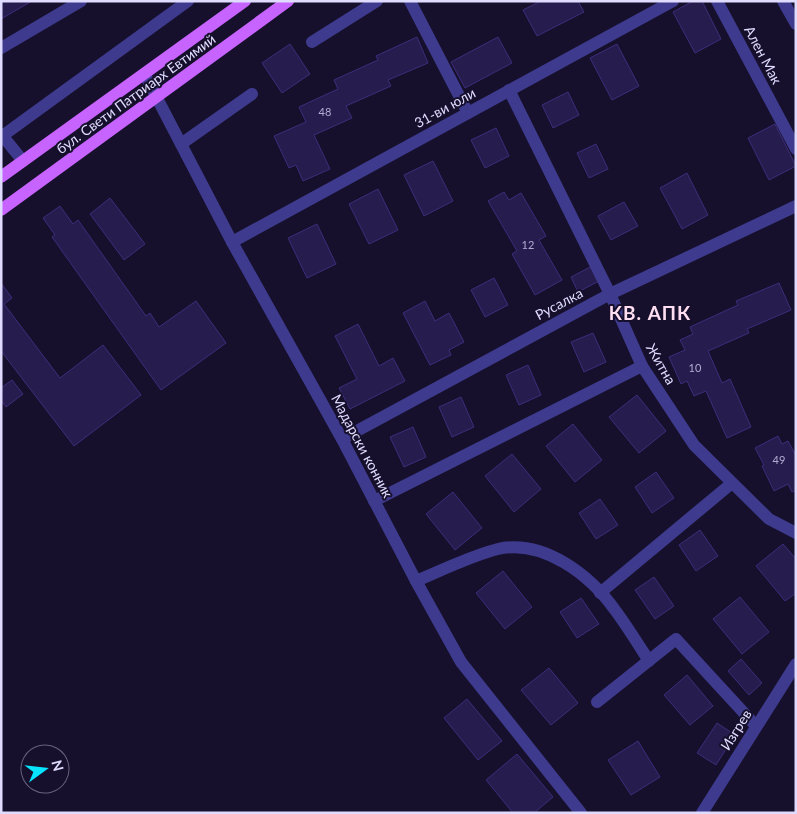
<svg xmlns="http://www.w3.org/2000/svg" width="797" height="814" font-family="Lato,sans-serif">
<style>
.building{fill:#271c4e;stroke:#3d2d7b}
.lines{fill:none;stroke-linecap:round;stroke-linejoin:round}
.minor{stroke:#3e3a8d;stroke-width:12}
.major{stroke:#c763ff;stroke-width:12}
.labels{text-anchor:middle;stroke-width:4;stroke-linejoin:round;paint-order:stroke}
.number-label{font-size:11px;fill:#b2acd3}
.street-label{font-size:14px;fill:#e0dcff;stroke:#16102c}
.district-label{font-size:19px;font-weight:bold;letter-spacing:1px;fill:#ffdef2;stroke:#16102c}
</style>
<rect width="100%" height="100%" fill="#16102c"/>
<!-- building -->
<g class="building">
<polygon points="1,1 32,1 1,19"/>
<polygon points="541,1 578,1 584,12 537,36 523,10"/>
<polygon points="693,1 702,1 721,39 695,53 673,12"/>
<polygon points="417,37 428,63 388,80 391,86 346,106 352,118 314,135 330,169 303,181 296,165 289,168 274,136 306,122 299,107 338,89 334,80 378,60 376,56"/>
<polygon points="498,37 512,63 465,88 451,62"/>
<polygon points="290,44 310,74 282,93 262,63"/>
<polygon points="617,44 639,86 612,100 590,58"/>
<polygon points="568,92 579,115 553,128 542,105"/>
<polygon points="775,124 796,166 769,180 748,138"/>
<polygon points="496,128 509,156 485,168 471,140"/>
<polygon points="596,144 608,169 589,178 577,153"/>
<polygon points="433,161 453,201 424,216 404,175"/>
<polygon points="687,173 708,215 682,229 660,188"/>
<polygon points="378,189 398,230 369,244 349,204"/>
<polygon points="504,192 509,200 521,193 546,236 539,240 562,280 535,295 512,254 517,251 488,201"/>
<polygon points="110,198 145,244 124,260 90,214"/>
<polygon points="624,202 638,226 611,240 598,216"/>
<polygon points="60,206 73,224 78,220 146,316 150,313 159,327 196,301 226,343 161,390 52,237 55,235 43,218"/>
<polygon points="317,224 336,264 307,278 288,238"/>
<polygon points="594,265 601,280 578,292 571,277"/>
<polygon points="494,278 508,305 485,317 471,290"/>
<polygon points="1,283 12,298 4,304 60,378 103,345 141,395 74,446 1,351"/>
<polygon points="779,283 791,310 747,329 749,333 708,351 722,383 730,379 751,427 727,438 706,391 694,396 687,381 681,384 669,357 685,350 680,340 693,334 690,327 738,305 736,301"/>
<polygon points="425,301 435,321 449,313 464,342 449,350 451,355 430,365 403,313"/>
<polygon points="358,324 379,366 393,358 405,381 350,409 339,388 357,379 335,336"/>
<polygon points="593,333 606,362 584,372 571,342"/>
<polygon points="528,365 541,395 519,405 506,375"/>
<polygon points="12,380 23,394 6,407 1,400 1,388"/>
<polygon points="637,395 666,431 639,453 609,417"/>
<polygon points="461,397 474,427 452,437 439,407"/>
<polygon points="573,424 602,460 575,482 546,446"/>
<polygon points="413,427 426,457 404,467 390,437"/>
<polygon points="778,436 782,444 788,441 796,456 796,490 792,492 788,484 774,491 762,466 764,465 755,448"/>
<polygon points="512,454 541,489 514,512 485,476"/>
<polygon points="656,472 674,498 652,513 635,487"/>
<polygon points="453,492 482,528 455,550 426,514"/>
<polygon points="600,499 618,525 596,539 579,513"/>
<polygon points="700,530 718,556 696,571 679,545"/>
<polygon points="783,544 796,559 796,593 785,601 756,566"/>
<polygon points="503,571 532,607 505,629 476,593"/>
<polygon points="654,577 674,606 655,619 635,590"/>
<polygon points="740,597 769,632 742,654 713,619"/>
<polygon points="581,598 599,624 577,638 560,612"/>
<polygon points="741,659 762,683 749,695 728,671"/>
<polygon points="549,668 578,703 551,725 521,690"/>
<polygon points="687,675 713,706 690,725 664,695"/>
<polygon points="467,699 502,741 478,760 444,718"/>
<polygon points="717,723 735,735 716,765 697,753"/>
<polygon points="638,741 660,777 631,795 608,760"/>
<polygon points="517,754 553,797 534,813 513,813 486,780"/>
</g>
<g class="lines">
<!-- minor -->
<g class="minor">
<polyline points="410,1 468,113"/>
<polyline points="717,1 796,149"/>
<polyline points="783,1 796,24"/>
<polyline points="312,42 377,1"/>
<polyline points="1,48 81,1"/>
<polyline points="145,75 232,242 342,439 416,581 461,662 581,813"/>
<polyline points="509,90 610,294 642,366 694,445 769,519 796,533"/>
<polyline points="1,134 23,161"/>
<polyline points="1,137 188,1"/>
<polyline points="181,144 252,94"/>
<polyline points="232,242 673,1"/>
<polyline points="342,439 610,294 796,206"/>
<polyline points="374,501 642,366"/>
<path d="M 416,581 C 440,571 473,555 498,549 C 544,539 590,575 615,610 C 627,626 638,644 649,661"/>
<polyline points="600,593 732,483"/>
<polyline points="597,702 676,639 756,726"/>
<polyline points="702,813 796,664"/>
</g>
<!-- major -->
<g class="major">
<polyline points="1,177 245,1"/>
<polyline points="1,210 288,1"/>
</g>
</g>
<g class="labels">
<!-- number labels -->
<g class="number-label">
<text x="325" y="116">48</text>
<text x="528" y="249">12</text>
<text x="695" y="372">10</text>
<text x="779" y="464">49</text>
</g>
<!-- street labels -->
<g class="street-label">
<text transform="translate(763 55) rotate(62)" y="5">Ален Мак</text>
<text transform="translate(136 94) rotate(-36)" y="5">бул. Свети Патриарх Евтимий</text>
<text transform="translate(445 108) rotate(-29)" y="5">31-ви юли</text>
<text transform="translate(559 304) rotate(-28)" y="5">Русалка</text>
<text transform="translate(661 364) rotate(60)" y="5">Житна</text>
<text transform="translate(362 446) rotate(62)" y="5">Мадарски конник</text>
<text transform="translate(736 730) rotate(-58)" y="5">Изгрев</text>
</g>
<!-- district labels -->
<g class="district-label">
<text x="650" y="320">КВ. АПК</text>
</g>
</g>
<!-- border -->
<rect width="797" height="814" fill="none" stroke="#e0dcff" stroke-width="5"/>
<!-- north arrow -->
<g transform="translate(45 769) rotate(75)"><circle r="24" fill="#16102c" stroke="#676280"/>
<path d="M0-4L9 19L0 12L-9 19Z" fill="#08e3ff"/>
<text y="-8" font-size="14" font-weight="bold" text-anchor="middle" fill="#e0dcff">N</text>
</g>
</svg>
